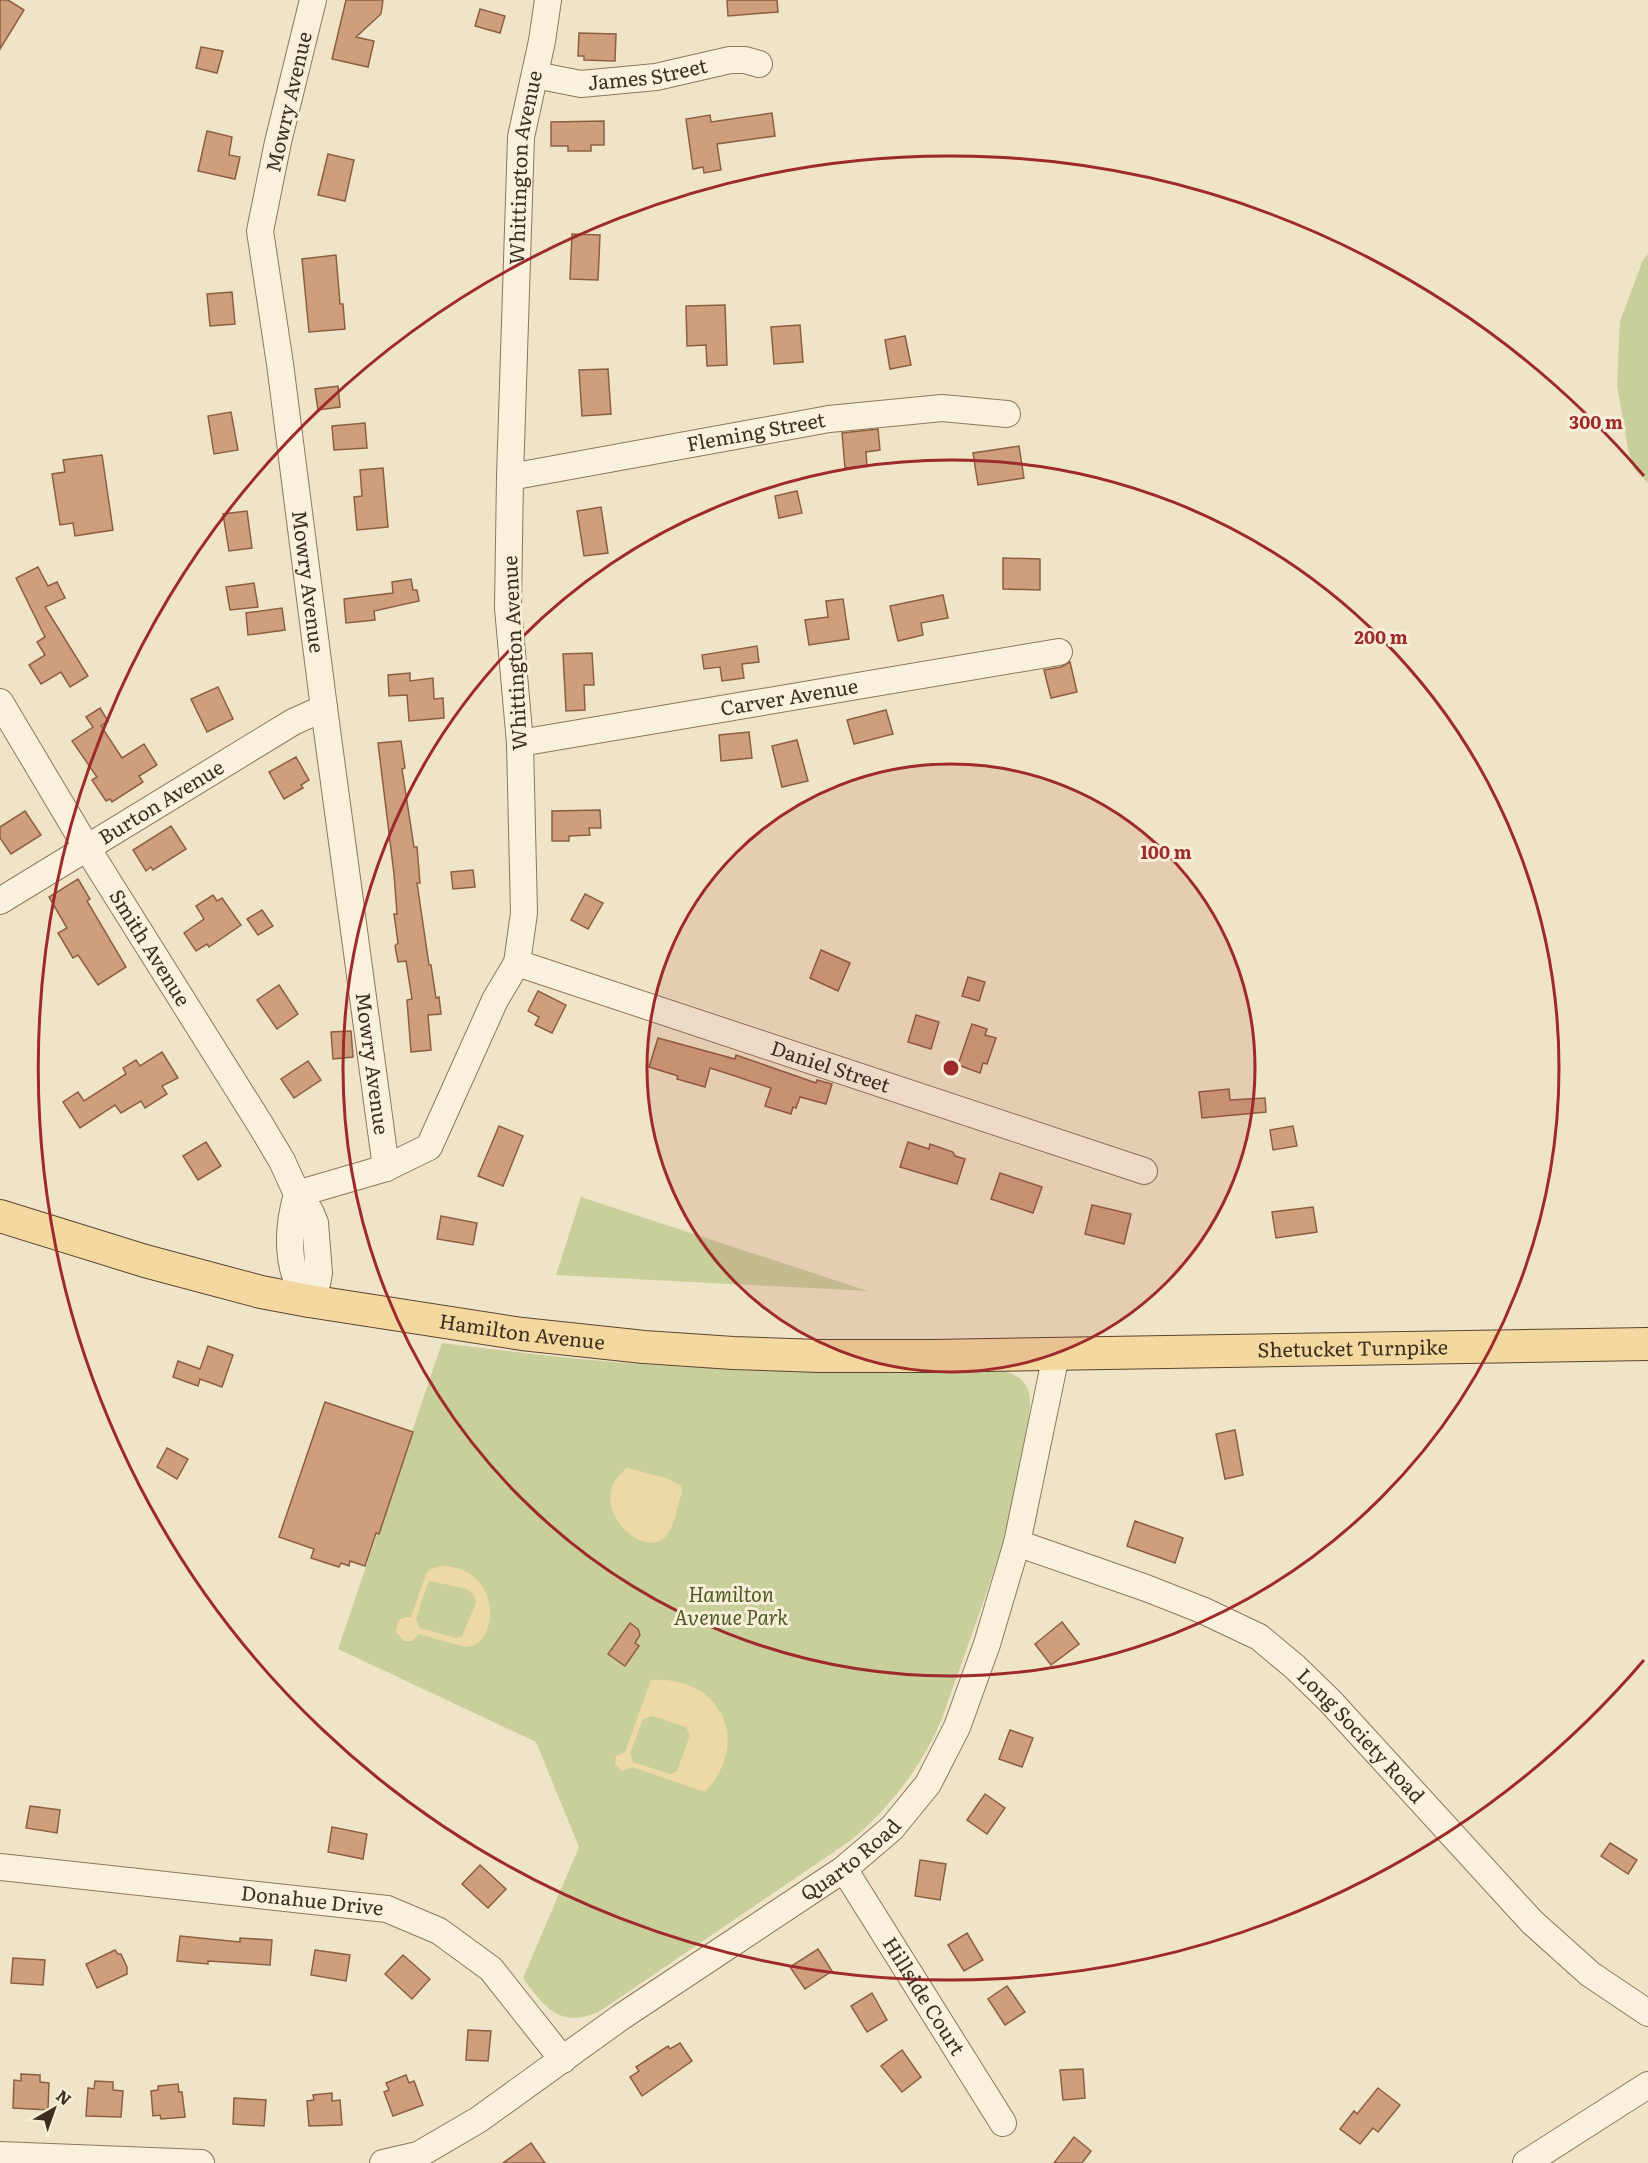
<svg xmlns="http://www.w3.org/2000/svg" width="1648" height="2163" font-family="Literata,serif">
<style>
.green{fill:#c9cf9b}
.sand{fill:#ecd9a5;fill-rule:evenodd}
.building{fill:#cf9f7d;stroke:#8d5f41;stroke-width:1.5}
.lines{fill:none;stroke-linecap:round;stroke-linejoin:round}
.minor-casing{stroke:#8d765c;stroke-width:28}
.major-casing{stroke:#5b4430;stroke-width:34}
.minor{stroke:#faf1dc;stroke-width:26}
.major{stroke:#f3d9a0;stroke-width:32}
.ring{fill:none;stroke:#9e2a2b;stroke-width:3}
.labels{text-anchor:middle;stroke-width:6;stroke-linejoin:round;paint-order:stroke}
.street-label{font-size:20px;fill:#3d2e20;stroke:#f7eed8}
.park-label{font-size:20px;font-style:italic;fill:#4d5a26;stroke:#f7eed8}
.centre{fill:#9e2a2b;stroke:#f7eed8;stroke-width:3}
.ring-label{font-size:18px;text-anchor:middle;font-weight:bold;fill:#9e2a2b;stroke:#f7eed8;stroke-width:6;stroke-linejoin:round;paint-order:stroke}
</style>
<rect width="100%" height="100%" fill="#f0e4c8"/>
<!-- green -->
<g class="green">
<polygon points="1648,254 1648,483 1634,469 1628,449 1617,385 1620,321 1643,260"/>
<polygon points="581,1197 868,1291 556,1275"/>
<path d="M 442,1343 C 508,1351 575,1360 642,1364 C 761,1372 879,1372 998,1370 C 1012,1372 1025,1378 1029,1393 C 1032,1410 1027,1427 1025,1443 C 1011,1538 973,1628 942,1719 C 921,1767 891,1807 850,1841 L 600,2011 C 561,2030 544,2007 523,1978 L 579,1847 L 536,1742 L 338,1649 Z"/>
</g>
<!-- sand -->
<g class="sand">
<path d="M 627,1468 L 666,1478 L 681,1486 L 682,1491 C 678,1505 675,1525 666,1536 C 644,1563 580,1503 627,1468 Z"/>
<path d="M 441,1566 C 504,1566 500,1648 465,1647 L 419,1634 L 412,1641 L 404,1641 L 396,1632 L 398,1621 L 405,1617 L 411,1617 L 426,1574 L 430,1569 ZM 430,1581 L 467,1589 L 473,1594 L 476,1602 L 474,1608 L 462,1636 L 456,1638 L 420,1628 L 416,1619 L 427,1585 Z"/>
<path d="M 651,1680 C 720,1675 753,1741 705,1792 L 632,1767 L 623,1771 L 615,1765 L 616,1756 L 625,1752 ZM 653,1716 L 686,1727 L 690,1735 L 677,1771 L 670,1774 L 633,1762 L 630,1754 L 643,1719 Z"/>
</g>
<!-- building -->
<g class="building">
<polygon points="0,0 8,0 24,10 0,49"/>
<polygon points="346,0 383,0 381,14 356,37 374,41 368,67 332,59"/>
<polygon points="727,0 777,0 778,12 728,16"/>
<polygon points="480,9 505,16 500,33 475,26"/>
<polygon points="579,33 616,34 615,61 584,60 584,56 578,56"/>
<polygon points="201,47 223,51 217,73 196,68"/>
<polygon points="772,113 775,136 717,144 721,170 704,173 703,167 693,169 686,119 710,115 711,122"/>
<polygon points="604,121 604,145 591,145 591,151 568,151 568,146 551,146 551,122"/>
<polygon points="207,131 232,137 229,155 240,157 235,179 198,171"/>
<polygon points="328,154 354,160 345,201 318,195"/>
<polygon points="572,234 600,235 598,280 570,279"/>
<polygon points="336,255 340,304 343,304 345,329 309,332 302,259"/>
<polygon points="232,292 235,324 210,326 207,294"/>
<polygon points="725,305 727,365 707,366 706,345 687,346 686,306"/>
<polygon points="800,325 803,362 774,364 771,327"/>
<polygon points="905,336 911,365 890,369 885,340"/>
<polygon points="608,369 611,414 582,416 579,370"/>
<polygon points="338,386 340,407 318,410 315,389"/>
<polygon points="231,412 238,450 214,454 208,416"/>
<polygon points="365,423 367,448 334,450 332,426"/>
<polygon points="878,429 880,450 866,452 867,466 845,468 842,433"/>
<polygon points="1019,446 1024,478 978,485 973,453"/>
<polygon points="102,455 113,530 75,536 73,523 60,525 52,474 65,472 63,460"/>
<polygon points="383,468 388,527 357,530 354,497 362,496 360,470"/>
<polygon points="797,491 802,513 779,518 775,496"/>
<polygon points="601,507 608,553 584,556 577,511"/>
<polygon points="247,511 252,548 229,551 223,514"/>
<polygon points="1003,558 1040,559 1040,590 1003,589"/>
<polygon points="38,567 48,586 57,582 65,598 45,607 88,676 70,687 61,672 41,684 29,665 45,655 37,642 45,637 16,578"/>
<polygon points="411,579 413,590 417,590 419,601 374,611 375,620 346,623 344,599 393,593 392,582"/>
<polygon points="254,583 258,607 230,610 226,587"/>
<polygon points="943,595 948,618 921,623 923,635 898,641 890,606"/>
<polygon points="843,599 849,639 809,645 805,620 828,617 826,601"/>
<polygon points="282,608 285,630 248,635 246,613"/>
<polygon points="757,646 759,662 742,664 744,678 722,681 720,667 704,669 702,655"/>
<polygon points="592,653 594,685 584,685 585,710 566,711 563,654"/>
<polygon points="1070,662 1077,692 1051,698 1044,670 1061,667"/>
<polygon points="410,673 410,681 433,678 434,699 443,698 444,718 409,721 407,695 389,696 388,675"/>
<polygon points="218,687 233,719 207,732 191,699"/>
<polygon points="100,708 108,721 101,726 122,758 144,744 157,765 139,776 143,782 112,802 110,799 106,801 92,780 97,777 72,741 93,727 86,717"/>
<polygon points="886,710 893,734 854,744 847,720"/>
<polygon points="749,732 752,758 721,761 719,735"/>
<polygon points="797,740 808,781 782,787 772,746"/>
<polygon points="401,741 405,768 402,769 414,847 417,847 420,883 417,883 429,965 431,965 436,998 439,997 441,1014 428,1015 431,1050 411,1052 407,1000 412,999 406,961 398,962 395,946 398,943 394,914 397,914 394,874 378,743"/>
<polygon points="296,757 309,780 301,785 303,788 284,799 269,772"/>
<polygon points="600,810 601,828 589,828 590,835 569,836 569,841 552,841 552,811"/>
<polygon points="25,811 41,835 11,854 0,838 0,827"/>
<polygon points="171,826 186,849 153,870 151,867 146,871 133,850"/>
<polygon points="473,870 475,887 453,889 451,872"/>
<polygon points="78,879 90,899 87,901 126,967 98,985 78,955 73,958 58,933 67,928 49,897"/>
<polygon points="585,894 603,903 588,929 571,920"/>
<polygon points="213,895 217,901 222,898 241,925 209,947 207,944 196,951 184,933 204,919 196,906"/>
<polygon points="262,910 273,926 258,935 247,919"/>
<polygon points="821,950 850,963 838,991 810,978"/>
<polygon points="968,977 985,982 979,1001 962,996"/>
<polygon points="279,985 298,1014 277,1029 257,1000"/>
<polygon points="538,991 566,1005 552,1033 535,1025 539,1017 528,1011"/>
<polygon points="916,1015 939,1022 931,1049 908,1042"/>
<polygon points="972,1024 987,1029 985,1035 996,1038 987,1064 983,1063 980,1073 958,1065"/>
<polygon points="351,1031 353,1057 333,1059 331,1032"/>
<polygon points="658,1038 735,1059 736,1055 816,1083 817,1080 832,1084 826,1104 800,1097 796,1108 793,1107 791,1114 765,1106 771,1088 732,1075 710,1068 705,1087 677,1079 678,1076 649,1067"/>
<polygon points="162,1052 178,1078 162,1086 167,1094 145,1108 141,1101 121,1113 115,1105 80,1128 63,1102 78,1092 84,1101 126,1074 123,1068 136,1060 140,1066"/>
<polygon points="308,1061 321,1080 294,1098 281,1079"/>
<polygon points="1229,1089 1230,1100 1265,1098 1266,1112 1202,1118 1199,1092"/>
<polygon points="499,1126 523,1136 503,1186 478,1176"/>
<polygon points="1293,1126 1297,1146 1273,1150 1270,1130"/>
<polygon points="206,1142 221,1166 198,1180 183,1156"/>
<polygon points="908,1142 929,1149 930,1144 953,1152 955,1156 965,1159 957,1184 900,1167"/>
<polygon points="1000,1173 1042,1187 1033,1213 991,1199"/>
<polygon points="1092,1205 1131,1214 1124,1244 1085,1234"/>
<polygon points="1313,1207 1317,1232 1276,1238 1272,1212"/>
<polygon points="441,1216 477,1223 473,1245 437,1239"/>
<polygon points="208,1346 233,1355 222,1387 200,1379 198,1386 173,1377 178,1361 200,1369"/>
<polygon points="325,1402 413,1432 379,1534 376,1533 365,1566 350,1561 349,1566 341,1563 339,1567 311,1558 314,1549 279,1537"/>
<polygon points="1235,1430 1243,1475 1225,1479 1216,1434"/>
<polygon points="167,1448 188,1459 177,1479 157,1467"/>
<polygon points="1135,1521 1183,1538 1175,1563 1127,1546"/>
<polygon points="1062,1622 1079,1644 1051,1665 1035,1644"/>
<polygon points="630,1623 638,1629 640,1635 635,1643 639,1646 625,1666 608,1654"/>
<polygon points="1010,1730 1033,1738 1022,1767 999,1759"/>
<polygon points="985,1794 1005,1808 987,1834 967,1820"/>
<polygon points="30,1806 60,1810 57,1833 26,1828"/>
<polygon points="332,1827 367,1834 363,1859 328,1852"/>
<polygon points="1610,1843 1637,1860 1628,1874 1601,1856"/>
<polygon points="920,1860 946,1864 940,1900 915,1896"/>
<polygon points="480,1865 506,1889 488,1908 462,1884"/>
<polygon points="967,1933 983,1960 964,1971 948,1945"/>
<polygon points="180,1936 240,1942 240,1938 272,1940 270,1965 208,1961 208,1964 177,1961"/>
<polygon points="818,1949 832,1971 805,1989 790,1967"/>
<polygon points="115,1950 118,1954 121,1954 127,1967 127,1974 97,1988 86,1964"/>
<polygon points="315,1950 350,1955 346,1981 311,1975"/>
<polygon points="403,1955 430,1979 412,1999 385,1974"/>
<polygon points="13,1958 45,1960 43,1985 11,1983"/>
<polygon points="1007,1986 1025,2012 1005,2025 988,1999"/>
<polygon points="872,1993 887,2020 867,2032 851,2006"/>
<polygon points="468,2030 491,2031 488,2061 466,2060"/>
<polygon points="680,2043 692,2061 642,2096 630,2077 639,2071 636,2067 668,2046 670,2049"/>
<polygon points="902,2050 921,2077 902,2092 881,2066"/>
<polygon points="1083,2069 1085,2098 1063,2100 1060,2070"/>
<polygon points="21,2074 40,2075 40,2082 49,2083 48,2110 13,2108 14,2080 21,2081"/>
<polygon points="406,2075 409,2083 414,2081 423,2105 393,2116 384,2092 389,2090 386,2083"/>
<polygon points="95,2081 113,2082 113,2090 123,2091 121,2117 86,2116 88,2088 94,2089"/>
<polygon points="178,2084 179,2092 182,2092 185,2117 161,2119 160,2115 153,2116 151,2091 158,2090 158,2086"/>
<polygon points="1378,2088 1400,2105 1378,2132 1373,2128 1360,2144 1340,2129 1354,2111 1357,2114"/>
<polygon points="332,2093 332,2101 340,2100 342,2125 309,2126 307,2101 314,2100 313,2095"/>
<polygon points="234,2098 266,2100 264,2126 233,2124"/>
<polygon points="1074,2137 1091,2151 1082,2163 1054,2163"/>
<polygon points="531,2143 545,2163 503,2163"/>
</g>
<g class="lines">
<!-- minor casing -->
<g class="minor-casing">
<g id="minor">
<path id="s1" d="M 313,0 L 278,142 L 260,231 L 280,364 L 324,708 L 386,1168"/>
<path id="s2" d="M 535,75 L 581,84 L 656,77 L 730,60 L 745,60 L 759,64"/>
<path id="s3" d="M 510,477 L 829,419 L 942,408 L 1007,414"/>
<path id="s4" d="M 0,702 L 87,848 L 260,1124 L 282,1161 L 297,1194 L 310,1211 L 315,1223 L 319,1273 L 317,1284 L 309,1301 C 285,1272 287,1229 297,1194"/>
<path id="s5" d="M 520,743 L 1059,652"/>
<path id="s6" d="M 0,901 L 293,722 L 324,708"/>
<path id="s7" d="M 517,963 L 1144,1171"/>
<path id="s8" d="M 297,1194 L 386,1168 L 429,1147 L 495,1000 L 517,963 L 524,913 L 520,743 L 508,608 L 510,477 L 521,137 L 542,41 L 548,0"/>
<path id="s9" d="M 1017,1543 L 1146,1588 L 1202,1610 L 1259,1637 L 1295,1667 L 1330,1701 L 1532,1922 L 1590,1974 L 1648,2013"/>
<path id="s10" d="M 0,1867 L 387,1909 L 439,1931 L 491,1969 L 563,2060"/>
<path id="s11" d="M 844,1869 L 1003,2123"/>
<polyline points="0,2155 201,2163"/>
<path id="s12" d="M 383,2163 L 418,2155 L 478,2120 L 621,2017 L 844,1869 L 892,1828 L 928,1784 L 957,1727 L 987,1644 L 1017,1543 L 1056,1355"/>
<polyline points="1526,2163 1648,2085"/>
</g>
</g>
<!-- major casing -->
<g class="major-casing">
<g id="major">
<path id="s13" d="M 0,1216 L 145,1261 L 261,1292 L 309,1301 L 522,1334 L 644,1347 L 733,1353 L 820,1356 L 932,1356 L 1648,1344"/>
</g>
</g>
<!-- minor -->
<use href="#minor" class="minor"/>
<!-- major -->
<use href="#major" class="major"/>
</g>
<!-- distance rings -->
<circle cx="951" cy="1068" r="304" fill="#9e2a2b" fill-opacity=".12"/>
<g class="ring">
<circle cx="951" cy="1068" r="304"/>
<circle cx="951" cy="1068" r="608"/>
<path d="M1644 1660A912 912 0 1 1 1644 476"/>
</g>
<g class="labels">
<!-- street labels -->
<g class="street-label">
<text dy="7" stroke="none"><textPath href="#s2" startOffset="114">James Street</textPath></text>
<text transform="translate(289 102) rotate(-77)" y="7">Mowry Avenue</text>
<text dy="7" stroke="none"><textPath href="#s8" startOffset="1142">Whittington Avenue</textPath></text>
<text dy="7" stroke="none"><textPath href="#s3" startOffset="250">Fleming Street</textPath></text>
<text dy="7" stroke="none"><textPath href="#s1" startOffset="591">Mowry Avenue</textPath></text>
<text transform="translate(515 653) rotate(-93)" y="7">Whittington Avenue</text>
<text dy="7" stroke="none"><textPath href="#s5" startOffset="273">Carver Avenue</textPath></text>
<text dy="7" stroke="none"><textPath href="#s6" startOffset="189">Burton Avenue</textPath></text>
<text dy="7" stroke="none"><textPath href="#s4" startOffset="288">Smith Avenue</textPath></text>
<text dy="7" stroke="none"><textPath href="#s1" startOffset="1077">Mowry Avenue</textPath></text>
<text dy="7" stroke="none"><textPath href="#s7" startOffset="330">Daniel Street</textPath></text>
<text dy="7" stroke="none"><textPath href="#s13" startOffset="536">Hamilton Avenue</textPath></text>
<text dy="7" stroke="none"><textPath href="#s13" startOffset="1368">Shetucket Turnpike</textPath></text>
<text dy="7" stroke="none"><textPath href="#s9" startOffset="402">Long Society Road</textPath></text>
<text dy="7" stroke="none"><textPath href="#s12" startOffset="560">Quarto Road</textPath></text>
<text dy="7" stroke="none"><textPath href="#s10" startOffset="314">Donahue Drive</textPath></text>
<text dy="7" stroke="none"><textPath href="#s11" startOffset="150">Hillside Court</textPath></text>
</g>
<!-- park labels -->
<g class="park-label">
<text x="731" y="1602">Hamilton<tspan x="731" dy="23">Avenue Park</tspan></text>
</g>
</g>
<circle cx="951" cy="1068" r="9" class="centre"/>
<g class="ring-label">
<text x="1596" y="429">300 m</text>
<text x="1381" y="644">200 m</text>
<text x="1166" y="859">100 m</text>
</g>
<!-- north arrow -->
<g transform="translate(54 2109) rotate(40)" stroke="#f7eed8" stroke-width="4.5" paint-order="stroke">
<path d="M0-4.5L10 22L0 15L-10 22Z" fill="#3d2e20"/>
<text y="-9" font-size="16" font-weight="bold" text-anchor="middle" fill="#3d2e20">N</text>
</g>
</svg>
